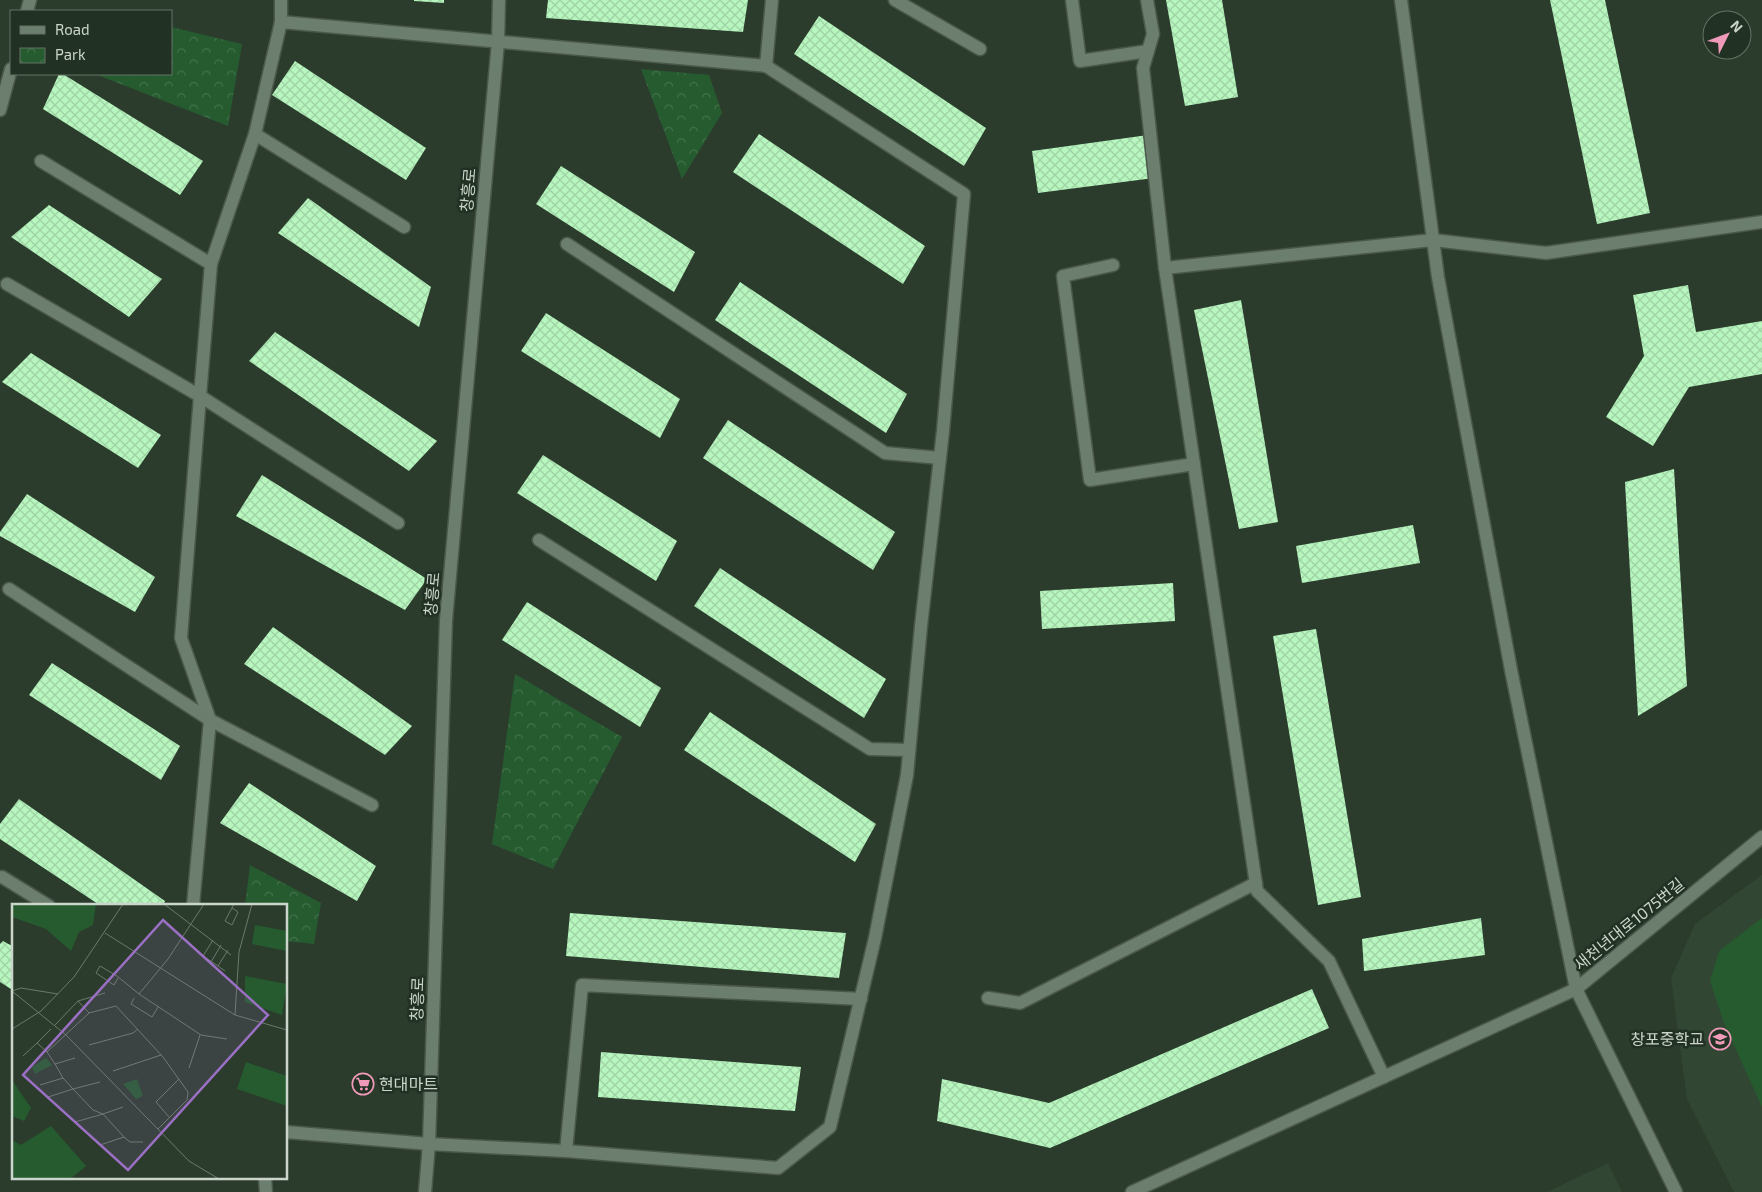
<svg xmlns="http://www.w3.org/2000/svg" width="1762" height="1192" font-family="'Exo 2','Noto Sans KR',sans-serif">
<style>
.built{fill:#314733}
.grass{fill:#255b2f}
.park{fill:url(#park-crowns)}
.building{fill:url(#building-cross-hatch)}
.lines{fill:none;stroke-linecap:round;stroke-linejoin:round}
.minor-casing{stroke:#4a584c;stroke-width:15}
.minor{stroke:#6c7e6d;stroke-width:12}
.labels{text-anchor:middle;stroke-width:5;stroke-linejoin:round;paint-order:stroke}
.street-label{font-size:16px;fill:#cbd5cb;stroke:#213123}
.poi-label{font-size:16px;fill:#cbd5cb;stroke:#213123;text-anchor:end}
.inset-road{fill:none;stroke:#6b796c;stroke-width:1}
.view{fill:#9b70c4;fill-opacity:0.15;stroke:#9b70c4;stroke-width:2.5}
.inset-edge{fill:none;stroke:#cbd5cb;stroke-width:2.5}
</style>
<defs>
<pattern id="park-crowns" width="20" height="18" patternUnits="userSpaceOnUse" patternTransform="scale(1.25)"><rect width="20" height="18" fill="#255b2f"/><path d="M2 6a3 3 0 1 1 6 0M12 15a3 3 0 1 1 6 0" fill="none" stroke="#43724c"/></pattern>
<pattern id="building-cross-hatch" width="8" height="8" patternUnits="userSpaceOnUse" patternTransform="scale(1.25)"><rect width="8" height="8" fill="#b7f6be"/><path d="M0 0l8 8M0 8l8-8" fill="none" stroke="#9fd2a4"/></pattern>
</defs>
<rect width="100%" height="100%" fill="#2b3c2d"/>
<!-- built -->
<g class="built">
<polygon points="1762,875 1762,1192 1734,1192 1687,1099 1671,978 1695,924"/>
<polygon points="1608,1163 1622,1192 1547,1192"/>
</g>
<!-- grass -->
<polygon class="grass" points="1762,918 1762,1107 1724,1023 1710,981 1719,951"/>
<!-- park -->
<g class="park">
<polygon points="171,27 242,44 228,126 95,74 171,74"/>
<polygon points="641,69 709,75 722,113 682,179"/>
<polygon points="515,674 622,737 553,869 492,844"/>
<polygon points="250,865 321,903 314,944 286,941 286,906 245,906"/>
</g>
<!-- building -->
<g class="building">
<polygon points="414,0 444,0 444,3 414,1"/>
<polygon points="548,0 748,0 743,32 546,18"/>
<polygon points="1166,0 1222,0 1238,97 1185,106"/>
<polygon points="1550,0 1605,0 1650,213 1597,224"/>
<polygon points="819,16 986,128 964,166 794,54"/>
<polygon points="295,61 426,148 406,180 272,95"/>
<polygon points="59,74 63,74 203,161 180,195 43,109"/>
<polygon points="759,134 925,246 903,284 733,172"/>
<polygon points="1148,135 1154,178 1038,193 1032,151"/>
<polygon points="561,166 695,252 674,292 536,204"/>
<polygon points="308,198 431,287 419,327 278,233"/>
<polygon points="49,205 162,279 129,317 11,237"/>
<polygon points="740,282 907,394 886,433 715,320"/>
<polygon points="1688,285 1696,332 1762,321 1762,374 1689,387 1653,446 1606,417 1644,356 1633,295"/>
<polygon points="1241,300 1278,522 1239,529 1194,310"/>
<polygon points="546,313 680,399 660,438 521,351"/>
<polygon points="275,332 437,441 409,471 249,361"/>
<polygon points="31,353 161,435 138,468 2,382"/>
<polygon points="728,420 895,532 873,570 703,458"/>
<polygon points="543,455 677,541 656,581 517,493"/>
<polygon points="1674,469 1687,686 1638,716 1625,482"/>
<polygon points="262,475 427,579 405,610 236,516"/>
<polygon points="27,494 155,577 135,612 0,536 0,532"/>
<polygon points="1413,525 1420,563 1302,583 1296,546"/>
<polygon points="720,568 886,679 864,718 694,606"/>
<polygon points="1173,583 1175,621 1042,629 1040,591"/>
<polygon points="527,602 661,688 640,727 502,640"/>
<polygon points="273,627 412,726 385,755 244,664"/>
<polygon points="1316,629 1361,897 1318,905 1273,636"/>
<polygon points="52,663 180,746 161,780 29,695"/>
<polygon points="710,712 876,824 855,862 684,750"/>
<polygon points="249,783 376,866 357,901 220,823"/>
<polygon points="19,799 165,901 163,906 101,906 0,839 0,824"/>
<polygon points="570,913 846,933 839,978 566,956"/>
<polygon points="1481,918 1485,955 1364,971 1362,939"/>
<polygon points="3,941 14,947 14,991 0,982 0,944"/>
<polygon points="1312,989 1329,1028 1050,1148 937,1121 942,1079 1049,1103"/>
<polygon points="601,1052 801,1067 795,1111 598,1097"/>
</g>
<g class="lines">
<!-- minor casing -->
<g class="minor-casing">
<g id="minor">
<polyline points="895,0 980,49"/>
<polyline points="1072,0 1080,61 1148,51"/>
<polyline points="1147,0 1153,34 1143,68 1165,268 1257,891 1329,961 1384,1077"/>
<polyline points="1401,0 1438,277 1511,670 1576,989 1676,1192"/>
<polyline points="27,11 30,0"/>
<polyline points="281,22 281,0"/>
<polyline points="766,66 772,0"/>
<polyline points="0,110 11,69"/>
<polyline points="255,134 281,22 766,66 964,194 943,431 921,626 907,775 875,938 830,1127 778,1168 566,1151 429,1144 286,1132"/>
<polyline points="567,244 885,453 940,458"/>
<polyline points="211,264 255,134 404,227"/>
<polyline points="1113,265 1063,276 1090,480 1194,464"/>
<polyline points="1165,268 1433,240 1546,253 1762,222"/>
<polyline points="7,284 200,396 211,264 41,161"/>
<polyline points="539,540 870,749 909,750"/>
<polyline points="9,589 210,720"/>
<polyline points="210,720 181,638 200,396 398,523"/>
<polyline points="2,877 49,906"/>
<polyline points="193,906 210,720 372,805"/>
<polyline points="988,998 1020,1003 1256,883"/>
<polyline points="566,1151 582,985 861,999"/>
<polyline points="265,1178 266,1192"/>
<polyline points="425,1192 429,1144 446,620 498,42 499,0"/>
<polyline points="1132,1192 1576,989 1762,837"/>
</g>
</g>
<!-- minor -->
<use href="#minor" class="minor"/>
</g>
<!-- icons -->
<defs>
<g id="school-ring" transform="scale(1.125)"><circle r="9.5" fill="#213123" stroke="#ef9ab8" stroke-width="1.5"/><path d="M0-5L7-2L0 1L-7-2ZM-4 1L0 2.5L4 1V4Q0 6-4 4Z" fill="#ef9ab8"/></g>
<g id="supermarket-ring" transform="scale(1.125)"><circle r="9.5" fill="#213123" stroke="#ef9ab8" stroke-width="1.5"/><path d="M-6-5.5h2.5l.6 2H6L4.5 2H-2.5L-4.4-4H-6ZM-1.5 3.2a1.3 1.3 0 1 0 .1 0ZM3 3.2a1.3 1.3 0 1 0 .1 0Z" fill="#ef9ab8"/></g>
</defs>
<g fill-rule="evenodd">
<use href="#school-ring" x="1720" y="1039"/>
<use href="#supermarket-ring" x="363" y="1084"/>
</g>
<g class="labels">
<!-- street labels -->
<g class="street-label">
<text transform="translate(468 190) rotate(-85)" y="6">창흥로</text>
<text transform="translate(432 594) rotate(-85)" y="6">창흥로</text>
<text transform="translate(1629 924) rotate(-39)" y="6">새천년대로1075번길</text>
<text transform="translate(417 999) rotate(-88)" y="6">창흥로</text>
</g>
<!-- poi labels -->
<g class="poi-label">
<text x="1704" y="1045">창포중학교</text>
<text x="379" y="1090" text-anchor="start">현대마트</text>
</g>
</g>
<!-- overview -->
<g transform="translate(12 904)">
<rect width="275" height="275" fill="#2b3c2d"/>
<path d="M 243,21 L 275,27 L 275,47 L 240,40 ZM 233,72 L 275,80 L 270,111 L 233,98 ZM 234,158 L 275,172 L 275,202 L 225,185 Z" fill="#255b2f"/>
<path d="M 0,0 L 84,0 L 81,21 L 67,28 L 59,47 L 34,25 L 0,13 ZM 0,176 L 19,204 L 12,217 L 0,212 ZM 39,222 L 74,262 L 58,275 L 0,275 L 0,236 L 9,241 Z" fill="#255b2f"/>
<path d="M 34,154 L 40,161 L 23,170 L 20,163 ZM 125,175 L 131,192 L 124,195 L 111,180 Z" fill="#255b2f"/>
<path class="inset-road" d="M 152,0 L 219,51M 220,4 L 226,8 L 220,21 L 213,17 L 222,0M 93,29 L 223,111 L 275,126M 201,36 L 191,52 L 206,62M 199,58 L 209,41M 213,67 L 206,62 L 216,46M 106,74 L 102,81 L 84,69 L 88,62 L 105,72 L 127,90 L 189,131 L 215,135M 0,87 L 54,131 L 177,257 L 207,275M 0,87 L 9,84 L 46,90M 127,90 L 156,55 L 192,0M 122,94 L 119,100 L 140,113 L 146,103M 66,97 L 93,89M 223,111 L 227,48 L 240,0M 43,121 L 66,97 L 77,109M 0,125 L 29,107 L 62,73 L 111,0M 77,141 L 121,129 L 126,125M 35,148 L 25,139 L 39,125M 11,152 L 25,139M 43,160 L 35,148 L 77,109 L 104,102 L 151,153 L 176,188 L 175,196 L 146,225M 177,164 L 188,131M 101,167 L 149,151M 51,174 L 43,160 L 63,154M 88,178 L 61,185 L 81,206 L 91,210M 28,181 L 51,174 L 61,185 L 36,193M 111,203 L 91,210 L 112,233M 157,213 L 144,198 L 167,175M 63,218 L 91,210M 88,241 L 112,233 L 118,238 L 131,238"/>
<path class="view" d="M 151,16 L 256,111 L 116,266 L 11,171 Z"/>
<rect width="275" height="275" class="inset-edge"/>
</g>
<!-- legend -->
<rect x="10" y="10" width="162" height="65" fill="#213123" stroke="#657366"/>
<rect x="20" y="26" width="25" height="8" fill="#6c7e6d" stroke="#657366"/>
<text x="55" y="35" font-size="15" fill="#cbd5cb">Road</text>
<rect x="20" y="48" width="25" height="15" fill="url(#park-crowns)" stroke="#657366"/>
<text x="55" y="60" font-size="15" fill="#cbd5cb">Park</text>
<!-- north arrow -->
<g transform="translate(1727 35) rotate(48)"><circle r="24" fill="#213123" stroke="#657366"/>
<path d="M0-4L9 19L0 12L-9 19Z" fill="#ef9ab8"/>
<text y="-8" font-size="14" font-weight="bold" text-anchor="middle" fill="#cbd5cb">N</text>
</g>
</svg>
